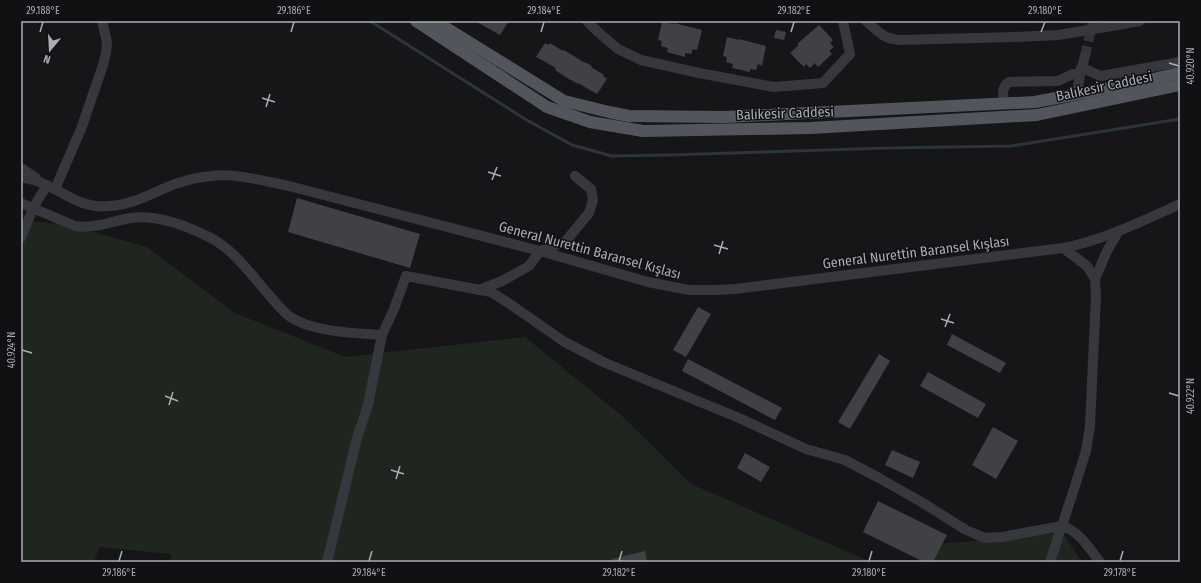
<svg xmlns="http://www.w3.org/2000/svg" width="1201" height="583" font-family="'Fira Sans Condensed',sans-serif">
<style>
.green{fill:#1e261f}
.lines{fill:none;stroke-linecap:round;stroke-linejoin:round}
.stream{stroke:#2c353c;stroke-width:3}
.building{fill:#404145}
.minor-tunnel{stroke:#333438;stroke-width:10;stroke-dasharray:10 5;stroke-linecap:butt}
.minor{stroke:#37383d;stroke-width:10}
.major{stroke:#53555c;stroke-width:12}
.ticks{fill:none;stroke:#a8adb8;stroke-width:1.5}
.labels{text-anchor:middle;stroke-width:3;stroke-linejoin:round;paint-order:stroke}
.street-label{font-size:14px;fill:#a8adb8;stroke:#111113}
.neatline{fill:none;stroke:#a8adb8;stroke-width:1.5}
.ticks-label{font-size:10px;text-anchor:middle;fill:#a8adb8}
</style>
<rect width="100%" height="100%" fill="#161618"/>
<!-- green -->
<g class="green">
<polygon points="21,220 67,225 147,247 235,313 345,357 525,337 621,415 691,484 871,562 171,562 171,554 99,547 94,562 21,562"/>
<polygon points="1063,533 1082,562 930,562 938,544"/>
</g>
<g class="lines">
<!-- stream -->
<polyline class="stream" points="370,21 525,119 572,145 612,156 669,155 888,148 1011,146 1180,119"/>
</g>
<!-- building -->
<g class="building">
<polygon points="475,21 509,21 500,35"/>
<polygon points="662,22 674,24 674,23 702,30 697,50 693,49 691,54 685,53 685,57 667,52 668,48 661,46 662,41 658,40"/>
<polygon points="819,25 833,40 830,43 834,47 829,51 832,54 818,67 815,63 810,68 806,64 804,67 790,53 799,45 797,44"/>
<polygon points="776,30 786,32 784,40 774,38"/>
<polygon points="727,37 739,40 739,39 766,46 762,66 758,64 756,70 750,69 750,72 732,68 733,64 726,62 727,57 723,56"/>
<polygon points="545,43 549,45 550,43 563,51 564,50 585,63 585,62 592,66 591,67 604,75 603,76 607,79 597,94 578,83 578,84 569,79 555,70 556,68 536,57"/>
<polygon points="297,198 420,234 410,268 288,232"/>
<polygon points="698,307 711,314 686,357 673,350"/>
<polygon points="952,334 1006,363 1000,373 947,345"/>
<polygon points="879,354 890,361 850,429 838,422"/>
<polygon points="688,359 782,408 775,420 682,371"/>
<polygon points="928,372 986,404 978,418 920,386"/>
<polygon points="993,427 1018,441 996,479 972,465"/>
<polygon points="892,450 920,462 913,478 885,465"/>
<polygon points="745,453 770,467 761,482 737,468"/>
<polygon points="878,501 947,535 933,562 924,562 863,532"/>
<polygon points="645,551 647,562 612,562 612,559"/>
</g>
<g class="lines">
<!-- minor-tunnel -->
<polyline class="minor-tunnel" points="1085,56 1093,21"/>
<!-- minor -->
<g class="minor">
<polyline points="587,21 598,32 618,49 641,60 699,73 774,87 823,83 850,54 843,21"/>
<path d="M 866,21 C 879,32 883,39 900,40 L 1014,37 L 1058,35 L 1077,32 L 1140,21"/>
<path d="M 1081,68 C 1089,70 1094,74 1101,76 L 1180,62"/>
<polyline points="1077,93 1080,74 1085,56"/>
<path d="M 1004,103 C 1003,95 1001,87 1009,82 L 1058,81 L 1073,74 L 1080,74"/>
<polyline points="21,168 36,178"/>
<path d="M 21,177 C 29,179 37,180 44,184 C 67,194 82,209 109,206 C 133,205 154,192 175,184 C 187,180 199,177 211,176 C 236,173 264,181 289,186 L 540,251 L 648,282 L 689,290 L 717,290 L 735,289 L 1063,248 C 1104,240 1142,221 1180,204"/>
<polyline points="55,189 81,129 103,65 106,53 107,42 102,21"/>
<path d="M 21,203 L 75,226 C 95,229 112,221 131,218 C 156,214 187,226 209,237 C 235,250 251,275 270,296 C 275,302 282,310 289,316 C 311,332 355,333 382,335"/>
<polyline points="21,238 33,208 47,185"/>
<polyline points="1063,248 1087,266 1095,279 1107,251 1118,232"/>
<polyline points="479,290 502,281 529,266 540,251 565,242 579,225 589,213 593,200 591,189 575,176"/>
<path d="M 327,562 L 357,438 L 368,405 L 382,335 L 394,309 L 406,276 L 491,292 L 510,304 L 563,341 L 603,362 L 739,418 L 806,449 L 845,460 L 879,478 L 923,503 L 966,530 L 985,538 L 1002,537 L 1062,526 C 1078,530 1090,549 1100,562"/>
<polyline points="1050,562 1075,486 1086,451 1090,426 1096,296 1095,279"/>
</g>
<!-- major -->
<g class="major">
<polyline points="416,21 547,107 590,122 643,131 811,128 1037,115 1180,85"/>
<polyline points="435,21 564,101 609,112 629,116 725,117 1035,102 1130,84 1180,73"/>
</g>
</g>
<!-- ticks -->
<path class="ticks" d="M 40,32 L 43,22M 291,32 L 294,22M 541,32 L 544,22M 791,32 L 794,22M 1041,32 L 1045,22M 1169,63 L 1179,66M 262,98 L 275,102M 266,107 L 270,94M 488,172 L 501,176M 492,180 L 497,167M 714,245 L 728,249M 719,254 L 723,241M 941,319 L 954,323M 945,327 L 950,314M 22,350 L 32,353M 1169,393 L 1179,396M 165,396 L 178,401M 169,405 L 173,392M 391,470 L 404,474M 396,479 L 400,466M 119,561 L 122,551M 369,561 L 372,551M 619,561 L 622,551M 869,561 L 872,551M 1120,561 L 1123,551"/>
<g class="labels">
<!-- street labels -->
<g class="street-label">
<text transform="translate(1104 86) rotate(-12)" y="5">Balıkesir Caddesi</text>
<text transform="translate(785 113) rotate(-2)" y="5">Balıkesir Caddesi</text>
<text transform="translate(590 250) rotate(15)" y="5">General Nurettin Baransel Kışlası</text>
<text transform="translate(916 252) rotate(-7)" y="5">General Nurettin Baransel Kışlası</text>
</g>
</g>
<!-- border -->
<rect width="1201" height="583" fill="none" stroke="#111113" stroke-width="44"/>
<!-- north arrow -->
<g transform="translate(50 50) rotate(198)" stroke="#111113" stroke-width="3" paint-order="stroke">
<path d="M0-3L7 15L0 10L-7 15Z" fill="#a8adb8"/>
<text y="-6" font-size="11" font-weight="bold" text-anchor="middle" fill="#a8adb8">N</text>
</g>
<rect x="22" y="22" width="1157" height="539" class="neatline"/>
<g class="ticks-label">
<text x="43" y="14">29.188°E</text>
<text x="294" y="14">29.186°E</text>
<text x="544" y="14">29.184°E</text>
<text x="794" y="14">29.182°E</text>
<text x="1045" y="14">29.180°E</text>
<text transform="translate(1190 66) rotate(-90)" y="4">40.920°N</text>
<text transform="translate(11 350) rotate(-90)" y="4">40.924°N</text>
<text transform="translate(1190 396) rotate(-90)" y="4">40.922°N</text>
<text x="119" y="576">29.186°E</text>
<text x="369" y="576">29.184°E</text>
<text x="619" y="576">29.182°E</text>
<text x="869" y="576">29.180°E</text>
<text x="1120" y="576">29.178°E</text>
</g>
</svg>
